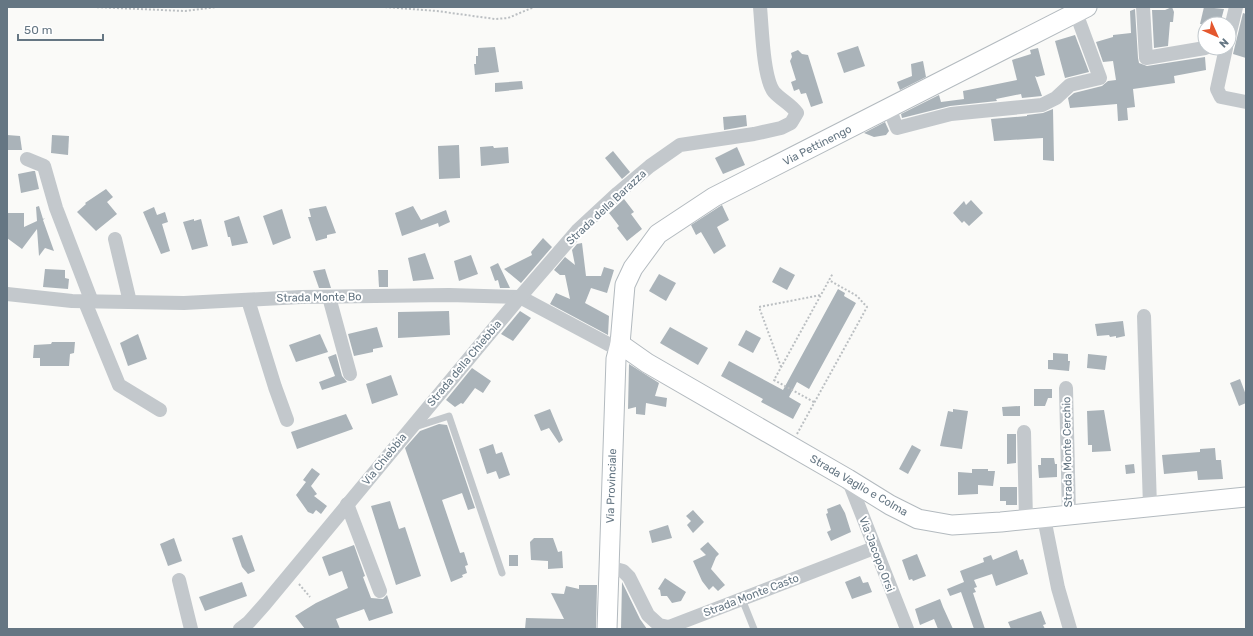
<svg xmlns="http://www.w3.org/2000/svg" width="1253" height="636" font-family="Rubik,sans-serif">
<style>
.building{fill:#aab3b9}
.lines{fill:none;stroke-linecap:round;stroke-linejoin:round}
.secondary-casing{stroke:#b3babf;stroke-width:21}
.path{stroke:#bbbfc2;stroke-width:2;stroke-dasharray:2 2;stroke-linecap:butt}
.lane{stroke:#c3c8cc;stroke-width:7}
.street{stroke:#c3c8cc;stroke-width:14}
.secondary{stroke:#fff;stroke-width:19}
.labels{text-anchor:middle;stroke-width:4;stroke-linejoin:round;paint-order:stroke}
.street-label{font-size:11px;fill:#657683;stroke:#fff}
</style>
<rect width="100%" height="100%" fill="#fafaf8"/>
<!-- building -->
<g class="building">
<polygon points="1172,7 1174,12 1173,22 1170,22 1168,46 1154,48 1152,10 1165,10"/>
<polygon points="1204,7 1224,9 1220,24 1200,24"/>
<polygon points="1135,9 1138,58 1139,63 1147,66 1205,57 1206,70 1174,76 1175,83 1133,89 1135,107 1127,108 1128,120 1118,121 1117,104 1070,108 1068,98 1074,93 1102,86 1108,81 1116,80 1113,61 1103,62 1096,42 1113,37 1113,35 1131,33 1130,11"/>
<polygon points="1243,13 1246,14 1246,58 1233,54"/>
<polygon points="1075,35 1089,72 1065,78 1055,41"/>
<polygon points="858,46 865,66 844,73 837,53"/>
<polygon points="495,47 499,72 475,75 474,64 476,64 476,56 478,56 478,48"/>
<polygon points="1038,48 1045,75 1037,77 1035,76 1042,96 1022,98 1021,94 996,99 997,101 950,106 902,118 901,114 939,95 941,102 964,99 963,91 1017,80 1012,60 1031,54 1030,50"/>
<polygon points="798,50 802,54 808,55 823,103 811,107 806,93 801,94 799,89 794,91 791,82 796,80 790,61 792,57 791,53"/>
<polygon points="923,61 926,77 900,90 897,82 912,76 911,64"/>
<polygon points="522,81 523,89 495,92 495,83"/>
<polygon points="1053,109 1054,161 1043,160 1043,138 994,141 991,119 1027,116 1027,115 1043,113"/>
<polygon points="746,115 747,126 724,130 723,117"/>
<polygon points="885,122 889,131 886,135 874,137 864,133"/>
<polygon points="7,135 20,136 22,150 7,150"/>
<polygon points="52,135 69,136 68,155 51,153"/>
<polygon points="459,145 460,178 439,179 438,146"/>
<polygon points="493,146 494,148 508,147 509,163 481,166 480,147"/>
<polygon points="737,147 745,165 723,174 715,158"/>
<polygon points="613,151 630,172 622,179 605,158"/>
<polygon points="33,171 35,171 39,189 21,193 18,174"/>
<polygon points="106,189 113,197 107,202 117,214 96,231 77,212 86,204 85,203"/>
<polygon points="624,199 634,212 631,214 642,229 627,241 617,228 619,226 609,213"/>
<polygon points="971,200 983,213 969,226 964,221 962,223 953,213 964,201 966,205"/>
<polygon points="722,205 729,220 717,227 726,246 714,254 701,232 696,235 691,225"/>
<polygon points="39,206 43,219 45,218 43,220 54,251 45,248 39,256 37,229 22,249 7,238 7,213 24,213 24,227 37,221 36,207"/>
<polygon points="326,206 336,233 327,235 327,238 316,241 308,217 311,217 309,209"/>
<polygon points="413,206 421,220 446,210 450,222 439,227 438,223 402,236 395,213"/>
<polygon points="154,207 157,215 165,212 168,222 162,224 170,251 161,254 143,212"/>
<polygon points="282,209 291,238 273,245 263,216"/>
<polygon points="239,216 248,243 232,246 230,237 228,237 224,221"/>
<polygon points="194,219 194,221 201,219 208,246 192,250 183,222"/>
<polygon points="543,238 552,247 521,283 504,269 532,255 531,252"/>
<polygon points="582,243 586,276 601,276 604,267 614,270 607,293 591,288 585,303 609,316 608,335 550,304 556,293 570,299 565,275 560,275 554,270 565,257 575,265 572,250 577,244"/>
<polygon points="425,253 434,279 413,281 408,258"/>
<polygon points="471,255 478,274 459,281 454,261"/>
<polygon points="498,263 499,265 510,288 500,288 498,280 495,281 490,267"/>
<polygon points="780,267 795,275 787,290 772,282"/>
<polygon points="45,269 65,270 65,278 69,279 68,289 43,287"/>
<polygon points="325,269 331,288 319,288 313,271"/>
<polygon points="378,270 388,270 388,287 379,287"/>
<polygon points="659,274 676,283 666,301 649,291"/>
<polygon points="838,289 845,293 844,296 856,303 809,389 797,382 789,397 801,404 793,419 761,402 763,399 721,376 729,361 783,390"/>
<polygon points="449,311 450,335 398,338 398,312"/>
<polygon points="520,311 531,318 513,341 501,334"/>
<polygon points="1123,321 1125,336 1116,338 1116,336 1110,337 1109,335 1097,336 1095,324"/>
<polygon points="377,327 383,347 373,349 373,352 354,356 348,334"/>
<polygon points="670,327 708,348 698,365 660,343"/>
<polygon points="746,330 761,338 753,353 738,345"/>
<polygon points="138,334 147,359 128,366 120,343"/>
<polygon points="320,334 328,352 296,362 289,345"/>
<polygon points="52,342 75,342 74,353 70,354 69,366 40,366 40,358 33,358 34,345 51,344"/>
<polygon points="1053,353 1068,354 1068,361 1070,361 1069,371 1048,369 1048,360 1053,360"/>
<polygon points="336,354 342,376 347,382 322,390 319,382 335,376 328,357"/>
<polygon points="1088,354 1107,356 1105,370 1087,368"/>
<polygon points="629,364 659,383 655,396 667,398 666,407 646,403 645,415 636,414 636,407 628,409"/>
<polygon points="472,368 491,381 483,393 475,388 463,404 461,403 455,407 446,400"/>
<polygon points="391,375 398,395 372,404 366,384"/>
<polygon points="1240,379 1246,395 1246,403 1239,406 1230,383"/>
<polygon points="1034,389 1052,389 1052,398 1048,398 1045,406 1034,406"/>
<polygon points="1020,406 1020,416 1003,416 1002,407"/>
<polygon points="550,409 563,440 559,443 549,428 541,431 534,415"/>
<polygon points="953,409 968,411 962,449 940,446 948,411 953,412"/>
<polygon points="1104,410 1111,451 1092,452 1092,445 1088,445 1087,411"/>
<polygon points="346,414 353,429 297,449 291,432"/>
<polygon points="439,424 447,425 475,508 468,510 462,493 442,500 460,553 464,552 468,565 465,566 467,573 462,575 463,577 451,582 405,448 420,431"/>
<polygon points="1007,434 1016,434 1016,463 1007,464"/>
<polygon points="493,444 496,454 502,452 510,475 499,479 496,471 487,474 479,449"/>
<polygon points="912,445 921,450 908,474 899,469"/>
<polygon points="1215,448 1216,460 1221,460 1223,479 1198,480 1197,471 1164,474 1162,455 1200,452 1200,449"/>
<polygon points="1041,458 1054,458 1055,464 1057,464 1057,477 1039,478 1038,465 1041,465"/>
<polygon points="1134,464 1135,473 1126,474 1125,465"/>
<polygon points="312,468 320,474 311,486 317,494 314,496 327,506 321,514 316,510 313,514 308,512 296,495 306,482 303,480"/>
<polygon points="972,469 988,469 988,471 995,471 993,486 978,485 978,494 958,495 958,472 972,473"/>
<polygon points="1000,487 1017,487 1017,505 1006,505 1006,501 1000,501"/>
<polygon points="390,501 399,529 405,527 421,576 396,585 371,506"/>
<polygon points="840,504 845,513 851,532 831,541 827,532 831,530 826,514 828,513 827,509"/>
<polygon points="693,510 704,522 693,533 687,525 691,521 686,516"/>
<polygon points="668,525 672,538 652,543 649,531"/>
<polygon points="242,535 255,571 248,574 242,567 232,538"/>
<polygon points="174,538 182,561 168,566 160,544"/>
<polygon points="534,538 553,538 558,552 562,551 563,568 548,569 548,561 531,560 530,542"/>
<polygon points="708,542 719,554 716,557 711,569 725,585 718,591 713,586 709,590 702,581 693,561 706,555 700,549"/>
<polygon points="354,545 365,576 363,577 371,598 383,599 387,595 393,613 369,621 364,609 336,619 340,629 305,629 295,616 316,603 348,588 342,571 329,576 322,557"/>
<polygon points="1017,550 1020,560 1023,559 1028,574 996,586 992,574 974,580 977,587 974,588 976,592 973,593 985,629 974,629 961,592 950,596 947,589 964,582 960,571 984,562 983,558 991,555 993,560"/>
<polygon points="917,554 926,576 913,581 912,579 909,580 902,560"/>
<rect x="509" y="555" width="9" height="11"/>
<polygon points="860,576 863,583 868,582 872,592 852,599 845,582"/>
<polygon points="665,578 686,592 681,601 672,603 667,596 661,596 660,590 658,589"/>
<polygon points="242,582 247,596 205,611 199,597"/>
<polygon points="622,582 640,619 647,629 621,629"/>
<polygon points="579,585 597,585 596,629 525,629 526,618 564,619 551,593 564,594 566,586 579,589"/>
<polygon points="940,599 943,607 953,629 938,629 934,619 920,625 915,609"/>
<polygon points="1041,611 1046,624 1043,625 1045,629 1011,629 1008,622"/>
</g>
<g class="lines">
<!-- secondary casing -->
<g class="secondary-casing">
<g id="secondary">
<polyline points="620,344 647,363 848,479 890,505 918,519 952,525 1001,522 1246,497"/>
<polyline points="607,629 616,359 620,344 625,285 633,268 658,234 714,197 1087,7"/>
</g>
</g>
<!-- path -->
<g class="path">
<polyline points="93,7 185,11 216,7"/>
<polyline points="385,7 437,11 495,19 508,18 534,7"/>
<polyline points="781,367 759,307 821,295"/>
<polyline points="814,402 774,380 833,273"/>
<polyline points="797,434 867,307 857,296 829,280"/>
<polyline points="299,584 310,597"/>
</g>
<!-- lane -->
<g class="lane">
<polyline points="415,427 449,416 502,573"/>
<polyline points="742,599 754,629"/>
</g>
<!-- street -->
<g class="street">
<polyline points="1143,7 1146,58 1205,48"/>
<polyline points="1229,36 1236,7"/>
<polyline points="1226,48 1217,89 1221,97 1246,102"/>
<polyline points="889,108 897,128 951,114 1042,105 1056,98 1070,85 1100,78 1076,13"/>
<polyline points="27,159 44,166 56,208 92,302"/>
<polyline points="115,239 130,302"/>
<polyline points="7,294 72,301 184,303 301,297 449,295 520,297 610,345 620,344"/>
<polyline points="329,297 350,374"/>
<polyline points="248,300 275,387 287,420"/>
<polyline points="85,302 119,385 160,410"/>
<polyline points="1144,316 1150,507"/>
<polyline points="1066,388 1069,515"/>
<polyline points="1024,432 1026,520"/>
<polyline points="848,479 907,629"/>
<polyline points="347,504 380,591"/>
<polyline points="1044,518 1058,588 1070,629"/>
<polyline points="608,567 623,571 629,577 648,615 659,625 669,627 874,548"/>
<polyline points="179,580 191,629"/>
<path d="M 240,629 L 249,622 L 265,604 L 520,297 L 577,231 L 618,193 L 650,166 L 680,145 L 754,134 L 781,128 L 791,123 L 797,113 C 791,104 781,100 774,92 C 763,78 762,27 760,7"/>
</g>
<!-- secondary -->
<use href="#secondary" class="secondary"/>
</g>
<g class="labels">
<!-- street labels -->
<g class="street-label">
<text transform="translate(817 145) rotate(-27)" y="4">Via Pettinengo</text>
<text transform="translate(606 207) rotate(-43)" y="4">Strada della Barazza</text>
<text transform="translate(319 297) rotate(-1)" y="4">Strada Monte Bo</text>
<text transform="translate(464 363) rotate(-50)" y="4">Strada della Chiebbia</text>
<text transform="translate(1067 452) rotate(-91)" y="4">Strada Monte Cerchio</text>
<text transform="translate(384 459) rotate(-51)" y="4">Via Chiebbia</text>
<text transform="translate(859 485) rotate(30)" y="4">Strada Vaglio e Colma</text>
<text transform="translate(611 486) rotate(-88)" y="4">Via Provinciale</text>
<text transform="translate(877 554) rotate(69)" y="4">Via Jacopo Orsi</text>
<text transform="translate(751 595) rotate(-21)" y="4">Strada Monte Casto</text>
</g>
</g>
<!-- border -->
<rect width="1253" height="636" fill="none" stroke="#657683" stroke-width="16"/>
<!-- north arrow -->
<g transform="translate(1217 36) rotate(135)"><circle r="19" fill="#ffffff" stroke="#c1c8cd"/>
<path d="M0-3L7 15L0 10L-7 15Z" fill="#e4572e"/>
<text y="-6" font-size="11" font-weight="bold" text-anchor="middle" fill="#657683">N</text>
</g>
<!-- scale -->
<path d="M18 34v6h85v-6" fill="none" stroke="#657683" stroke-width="2"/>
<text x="24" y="34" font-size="12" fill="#657683" stroke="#ffffff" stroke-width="3" paint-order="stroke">50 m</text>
</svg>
